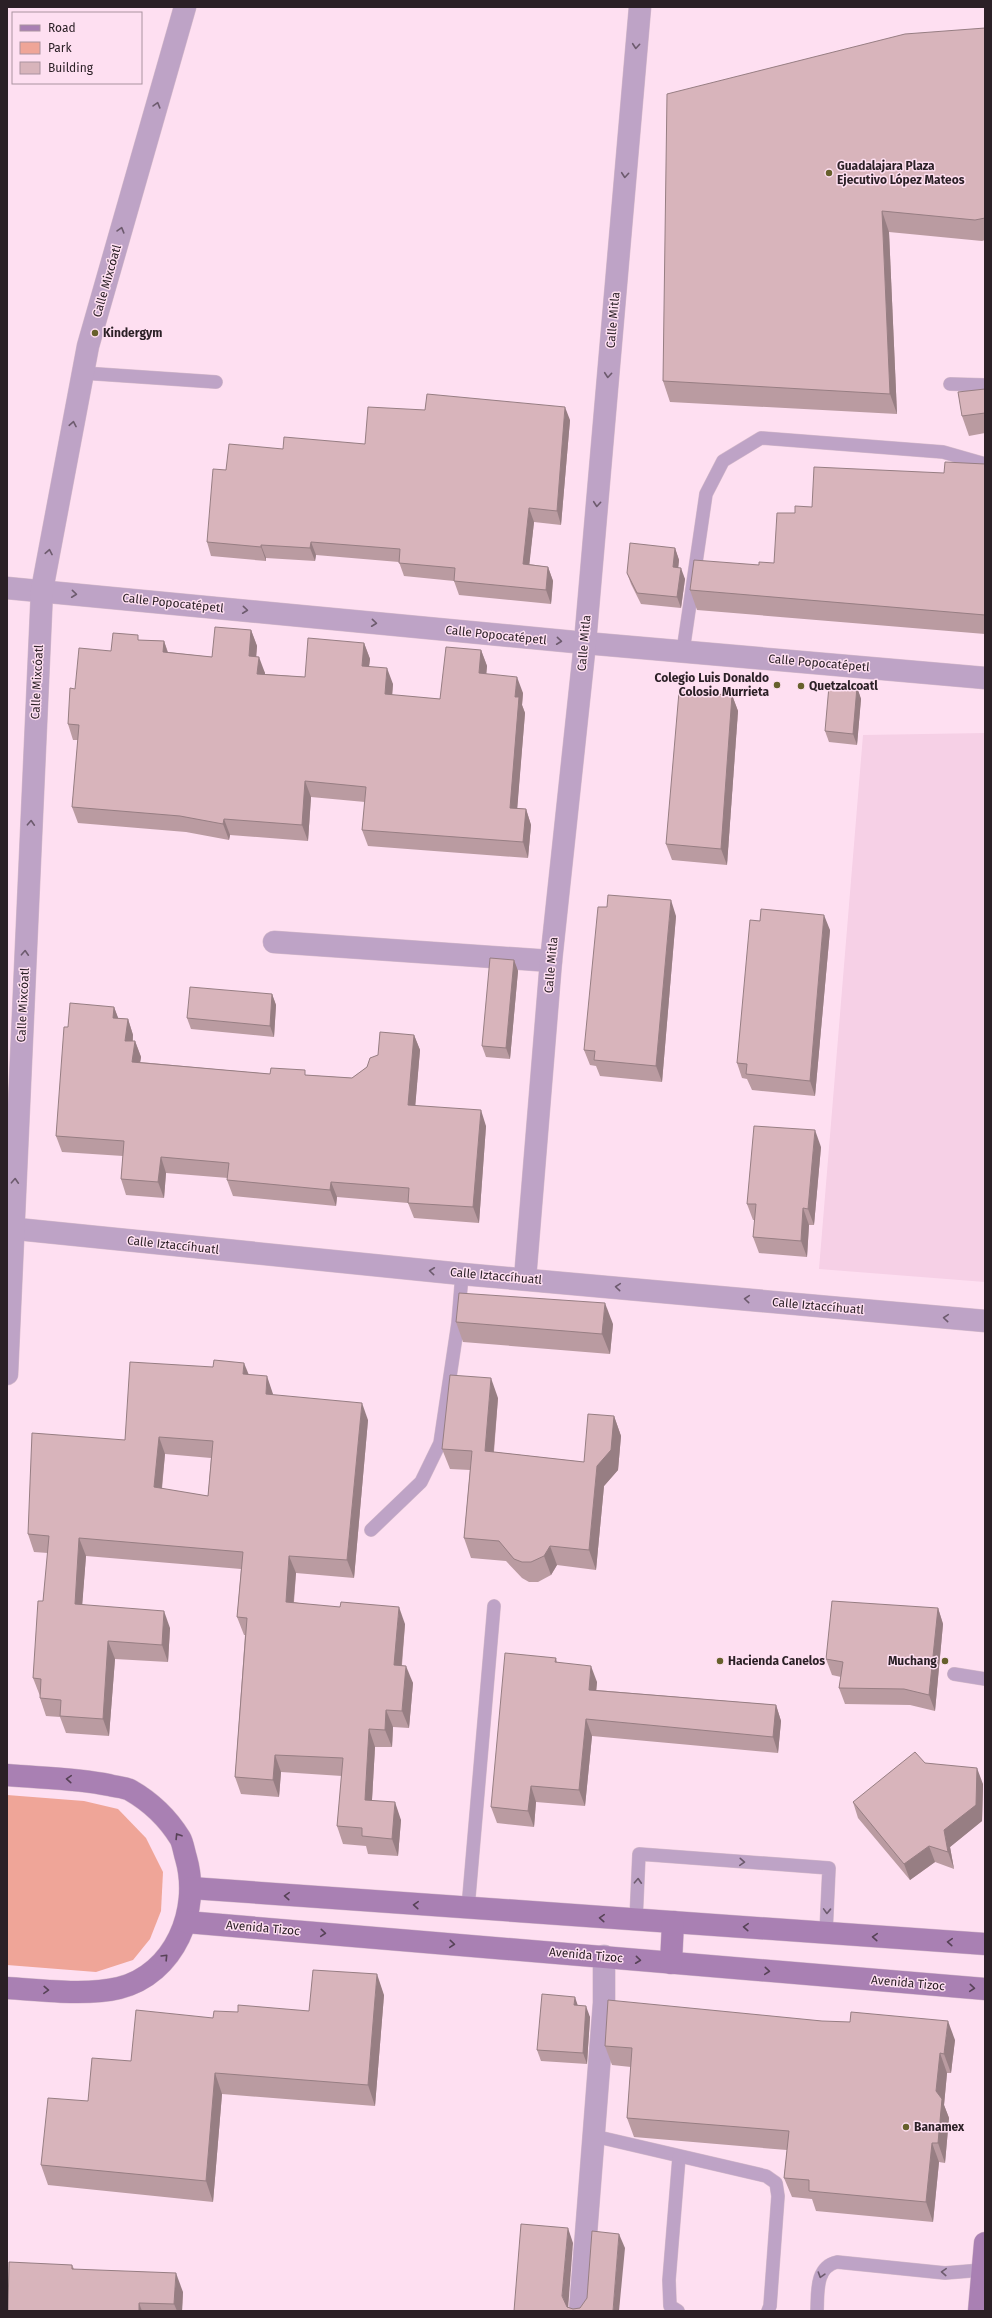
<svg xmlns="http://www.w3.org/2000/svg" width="992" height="2318" font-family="'Fira Sans',sans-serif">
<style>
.built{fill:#f6d0e6}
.green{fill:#efa598}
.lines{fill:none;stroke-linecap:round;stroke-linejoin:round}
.service-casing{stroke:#d8bdcc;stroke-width:14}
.minor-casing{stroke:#d8bdcc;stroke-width:23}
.secondary-casing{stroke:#d8bdcc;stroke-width:23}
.service{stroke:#bea3c6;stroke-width:13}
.minor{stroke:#bea3c6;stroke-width:22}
.secondary{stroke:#a980b3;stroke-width:22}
.wall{fill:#ba9ba1;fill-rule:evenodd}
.shaded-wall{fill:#977e83}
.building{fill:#d8b4bb;stroke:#977e83;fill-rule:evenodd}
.oneway{stroke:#6d5b6e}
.oneway2{stroke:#574257}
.poi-dot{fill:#67602c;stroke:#fedff1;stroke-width:1.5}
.labels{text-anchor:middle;stroke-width:3;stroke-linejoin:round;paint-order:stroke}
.poi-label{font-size:12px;font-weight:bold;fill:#2b2026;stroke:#fedff1;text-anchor:start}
.street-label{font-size:12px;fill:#2b2026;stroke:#fedff1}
</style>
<rect width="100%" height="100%" fill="#fedff1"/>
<!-- built -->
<polygon class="built" points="985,733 985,1282 819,1269 863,735"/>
<!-- green -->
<polygon class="green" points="7,1795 84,1801 118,1809 146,1838 163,1872 161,1911 150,1939 133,1960 96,1972 7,1965"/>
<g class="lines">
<!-- service casing -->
<g class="service-casing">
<g id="service">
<polyline points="83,373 216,382"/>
<polyline points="950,384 985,385"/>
<polyline points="683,651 706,494 723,461 761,438 943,452 985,464"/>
<polyline points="371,1530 421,1482 440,1443 458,1323 462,1274"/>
<polyline points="954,1674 985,1679"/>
<polyline points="468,1908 494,1606"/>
<polyline points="636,1920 639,1854 829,1868 826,1933"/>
<polyline points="594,2136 766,2176 776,2183 778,2196 770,2306 768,2311"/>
<polyline points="678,2311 670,2306 669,2280 679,2157"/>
<path d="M 817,2311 C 818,2293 815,2267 837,2262 L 945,2273 L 982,2270"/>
</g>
</g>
<!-- minor casing -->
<g class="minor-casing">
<g id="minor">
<polyline points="7,588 585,643 985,678"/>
<polyline points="274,942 551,961"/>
<polyline points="7,1228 462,1274 985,1321"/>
<polyline points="525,1279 551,961 585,643 640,7"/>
<polyline points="7,1374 42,590 88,346 185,7"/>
<polyline points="580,2311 604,2003 604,1956"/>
</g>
</g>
<!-- secondary casing -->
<g class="secondary-casing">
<g id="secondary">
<path d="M 7,1775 C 41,1778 76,1778 109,1785 C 116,1787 124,1787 130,1790 C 151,1802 167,1817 180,1838 C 183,1843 184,1852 186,1858 C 201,1910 175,1974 119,1988 C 86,1996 41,1990 7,1988"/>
<polyline points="191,1888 985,1944"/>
<polyline points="186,1922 985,1989"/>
<polyline points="671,1963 673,1922"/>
<polyline points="979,2311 985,2243"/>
</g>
</g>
<!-- service -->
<use href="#service" class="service"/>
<!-- minor -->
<use href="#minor" class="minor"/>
<!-- secondary -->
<use href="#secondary" class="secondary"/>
</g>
<!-- wall -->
<g class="wall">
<polygon points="985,28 985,240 982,241 889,232 897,414 670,402 663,381"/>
<polygon points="985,389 985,433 969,436 962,416"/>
<polygon points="570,420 561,525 534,522 529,564 548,567 553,581 551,604 459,595 454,581 404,576 399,562 316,555 315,561 266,558 266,561 211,556 207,542 226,470 283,449 365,444"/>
<polygon points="985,464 985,634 697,610 690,590 759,565 774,563 795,513 812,507 944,473"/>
<polygon points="675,548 679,560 678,568 685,579 681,608 641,604 631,584 627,573"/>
<polygon points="251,630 257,646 256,657 265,673 265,674 305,677 364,643 370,659 369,666 393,684 392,695 440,699 481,650 487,666 486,674 523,693 522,705 525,713 517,808 526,809 531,825 528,858 368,846 362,830 365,802 311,797 308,841 230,835 229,840 186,832 78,823 72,807 78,740 73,740 68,724 75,689 111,651 139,640 164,641 168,652 212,657"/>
<polygon points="857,687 861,699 857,745 829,742 825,731"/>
<polygon points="732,695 738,711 727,865 672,860 666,844"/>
<polygon points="676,916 662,1082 600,1076 596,1066 590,1065 584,1050"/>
<polygon points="830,930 815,1096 752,1090 747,1079 742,1078 737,1063"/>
<polygon points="514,960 518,971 510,1059 486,1057 482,1046"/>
<polygon points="272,994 276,1005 274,1037 191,1029 187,1018"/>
<polygon points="114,1007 118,1018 128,1019 133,1035 133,1041 135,1041 141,1057 140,1062 270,1074 307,1075 352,1078 367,1067 378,1055 414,1035 420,1050 415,1106 486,1126 479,1223 414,1218 408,1203 337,1197 336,1206 233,1196 227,1180 228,1178 166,1173 164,1198 126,1195 121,1179 123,1156 62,1152 56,1136 68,1027"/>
<polygon points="821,1147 814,1225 809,1225 807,1257 759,1253 753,1237 755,1220 753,1220 747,1204"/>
<polygon points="456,1322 613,1324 610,1354 463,1342"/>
<path d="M 249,1375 L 273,1394 L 273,1395 L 368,1420 L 354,1578 L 296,1573 L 294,1602 L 405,1624 L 402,1665 L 413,1683 L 409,1728 L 393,1727 L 392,1747 L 375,1747 L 372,1800 L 401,1820 L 398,1856 L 368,1854 L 366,1846 L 343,1844 L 337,1826 L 342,1776 L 281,1772 L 279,1797 L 241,1794 L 235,1777 L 245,1635 L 244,1635 L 237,1617 L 241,1569 L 86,1556 L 82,1604 L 170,1628 L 168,1662 L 115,1659 L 109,1736 L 66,1733 L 60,1717 L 46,1716 L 40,1698 L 40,1696 L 33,1678 L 43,1601 L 48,1553 L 34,1552 L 28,1534 L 125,1440 ZM 165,1454 L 211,1458 L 208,1496 L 162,1489 Z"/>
<polygon points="498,1398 494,1452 584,1462 614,1416 621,1436 618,1470 604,1486 596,1570 557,1565 551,1575 538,1582 529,1582 522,1578 506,1561 471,1558 464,1538 470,1470 450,1469 442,1449"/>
<polygon points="938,1608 943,1624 935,1711 910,1705 845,1704 839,1688 841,1677 832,1675 826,1659"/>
<polygon points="556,1658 557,1662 597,1682 596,1690 776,1705 781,1721 778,1753 592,1736 585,1806 536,1802 534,1827 497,1823 491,1807"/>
<polygon points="925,1763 983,1784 982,1821 950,1847 954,1869 935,1862 910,1880 858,1818 853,1802"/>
<polygon points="384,1995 375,2106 222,2094 213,2202 48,2185 41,2165 88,2101 131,2061 213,2018 309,2011"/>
<polygon points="578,2005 590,2017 587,2064 541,2061 537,2050"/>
<polygon points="955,2040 951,2073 947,2073 944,2105 949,2118 945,2163 939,2162 933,2222 816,2211 812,2199 792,2197 784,2178 787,2150 634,2137 627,2118 631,2067 612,2065 605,2046"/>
<polygon points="72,2265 74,2269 183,2292 182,2311 8,2311"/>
</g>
<!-- shaded-wall -->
<g class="shaded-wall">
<polygon points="882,211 889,232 897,414 890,394"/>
<polygon points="565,407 570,420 561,525 557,511"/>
<polygon points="529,508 534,522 528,577 523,564"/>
<polygon points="311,542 316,555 315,561 310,548"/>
<polygon points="261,545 266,558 266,561 261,547"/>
<polygon points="675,548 679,560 677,579 673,567"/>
<polygon points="548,567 553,581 551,604 546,590"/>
<polygon points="681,568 685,579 681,608 677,597"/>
<polygon points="251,630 257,646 255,672 249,656"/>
<polygon points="164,641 169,657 163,652"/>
<polygon points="364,643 370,659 367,682 362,666"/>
<polygon points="481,650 487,666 485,689 479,673"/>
<polygon points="259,657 265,673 263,689 257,674"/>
<polygon points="387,668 393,684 391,710 385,694"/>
<polygon points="517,677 523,693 522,705 525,713 516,824 510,808 515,697"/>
<polygon points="857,687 861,699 857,745 853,734"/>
<polygon points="732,695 738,711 727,865 721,849"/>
<polygon points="305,781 311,797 308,841 302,825"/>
<polygon points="526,809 531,825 528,858 523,842"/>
<polygon points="224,819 230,835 229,840 223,824"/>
<polygon points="671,900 676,916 662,1082 656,1066"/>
<polygon points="824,915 830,930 815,1096 810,1081"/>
<polygon points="514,960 518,971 510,1059 506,1048"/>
<polygon points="272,994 276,1005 274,1037 270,1026"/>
<polygon points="114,1007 120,1023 113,1018"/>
<polygon points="128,1019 133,1035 131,1056 125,1041"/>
<polygon points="414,1035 420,1050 414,1121 408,1105"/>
<polygon points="135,1041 141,1057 138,1077 132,1062"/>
<polygon points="481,1110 486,1126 479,1223 473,1207"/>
<polygon points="815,1130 821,1147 814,1225 808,1209"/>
<polygon points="161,1157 166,1173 164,1198 158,1182"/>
<polygon points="331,1182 337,1197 336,1206 330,1190"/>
<polygon points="803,1208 809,1225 807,1257 801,1241"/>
<polygon points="605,1303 613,1324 610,1354 602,1334"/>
<polygon points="244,1363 251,1380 243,1374"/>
<polygon points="267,1376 273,1394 272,1412 266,1394"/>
<polygon points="491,1378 498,1398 492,1470 485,1451"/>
<polygon points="362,1403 368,1420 354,1578 347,1560"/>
<polygon points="614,1416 621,1436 618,1470 604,1486 596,1570 589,1550 597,1466"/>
<polygon points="159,1437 165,1454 160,1505 154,1487"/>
<polygon points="79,1538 86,1556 81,1621 75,1604"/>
<polygon points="550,1546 557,1565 551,1575 544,1556"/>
<polygon points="289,1556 296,1573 292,1619 286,1602"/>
<polygon points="399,1607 405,1624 400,1683 394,1665"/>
<polygon points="938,1608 943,1624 935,1711 929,1695"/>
<polygon points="164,1611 170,1628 168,1662 162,1645"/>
<polygon points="108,1641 115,1659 109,1736 103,1719"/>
<polygon points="406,1666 413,1683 409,1728 402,1711"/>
<polygon points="591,1666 597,1682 595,1706 589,1690"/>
<polygon points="776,1705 781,1721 778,1753 773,1737"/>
<polygon points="386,1710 393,1727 392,1747 385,1730"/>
<polygon points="586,1719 592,1736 585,1806 579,1790"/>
<polygon points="369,1729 375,1747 371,1817 365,1800"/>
<polygon points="275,1755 281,1772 279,1797 273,1780"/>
<polygon points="977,1768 983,1784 982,1821 950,1847 954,1869 948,1852 944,1830"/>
<polygon points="531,1786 536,1802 534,1827 528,1811"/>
<polygon points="395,1802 401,1820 398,1856 392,1839"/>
<polygon points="929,1846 935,1862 910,1880 904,1864"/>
<polygon points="377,1974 384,1995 375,2106 368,2085"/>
<polygon points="575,1997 579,2009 574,2005"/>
<polygon points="586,2006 590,2017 587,2064 583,2053"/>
<polygon points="948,2021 955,2040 951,2073 944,2054"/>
<polygon points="940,2053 947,2073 944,2105 949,2118 945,2163 938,2143 936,2091"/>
<polygon points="215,2073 222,2094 213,2202 206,2181"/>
<polygon points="932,2143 939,2162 933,2222 926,2202"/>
<polygon points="568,2228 573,2243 568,2310 562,2296"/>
<polygon points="619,2234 625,2248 619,2311 613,2311"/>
<polygon points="176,2273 183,2292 182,2311 177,2311 174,2304"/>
<polygon points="139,2303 142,2311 139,2311"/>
</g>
<!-- building -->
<g class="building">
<polygon points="985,28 985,218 975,220 882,211 890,394 663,381 667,94 905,34"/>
<polygon points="985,389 985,413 962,416 958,392"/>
<polygon points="427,394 565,407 557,511 529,508 523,564 548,567 546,590 454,581 455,568 399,563 400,549 311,542 310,548 261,545 261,547 207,542 213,469 226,470 229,444 283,449 284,437 365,444 368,407 425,410"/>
<polygon points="945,462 985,464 985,615 690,590 694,560 759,565 759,562 774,563 777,513 795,513 795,506 812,507 814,467 944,473"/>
<polygon points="630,543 675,548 673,567 681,568 677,597 637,593 627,573"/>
<polygon points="215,627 251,630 249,656 259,657 257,674 305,677 308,638 364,643 362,666 387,668 385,694 440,699 446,647 481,650 479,673 517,677 515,697 519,697 510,808 526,809 523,842 362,830 366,787 305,781 302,825 224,819 223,824 180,816 72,807 79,725 68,724 70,688 75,689 79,648 111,651 113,633 138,635 138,640 164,641 163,652 212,657"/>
<polygon points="829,686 857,687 853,734 825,731"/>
<polygon points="679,692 732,695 721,849 666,844"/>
<polygon points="608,895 671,900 656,1066 594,1060 595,1051 584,1050 598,907 607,907"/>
<polygon points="761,909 824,915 810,1081 746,1074 747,1064 737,1063 750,920 760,921"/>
<polygon points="490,958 514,960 506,1048 482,1046"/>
<polygon points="190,987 272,994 270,1026 187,1018"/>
<polygon points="70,1003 114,1007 113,1018 128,1019 125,1041 135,1041 132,1062 270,1074 271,1068 305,1070 305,1075 352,1078 367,1067 370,1058 378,1055 380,1032 414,1035 408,1105 481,1110 473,1207 408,1203 409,1188 331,1182 330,1190 227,1180 229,1163 161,1157 158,1182 121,1179 124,1141 56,1136 64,1027 68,1027"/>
<polygon points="754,1126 815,1130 808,1209 803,1208 801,1241 753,1237 756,1204 747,1204"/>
<polygon points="459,1293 605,1303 602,1334 456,1322"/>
<path d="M 214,1360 L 244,1363 L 243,1374 L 267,1376 L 266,1394 L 362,1403 L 347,1560 L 289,1556 L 286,1602 L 340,1607 L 341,1602 L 399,1607 L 394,1665 L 406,1666 L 402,1711 L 386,1710 L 385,1730 L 369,1729 L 365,1800 L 395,1802 L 392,1839 L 362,1836 L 362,1828 L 337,1826 L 343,1758 L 275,1755 L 273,1780 L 235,1777 L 247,1618 L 237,1617 L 243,1552 L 79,1538 L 75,1604 L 164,1611 L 162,1645 L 108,1641 L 103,1719 L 60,1716 L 61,1700 L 40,1698 L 41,1679 L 33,1678 L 38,1601 L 43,1601 L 49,1536 L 28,1534 L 32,1433 L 125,1440 L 130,1362 L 213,1367 ZM 159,1437 L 213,1441 L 208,1496 L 154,1487 Z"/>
<polygon points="450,1375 491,1378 485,1451 584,1462 588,1414 614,1416 611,1450 597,1466 589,1550 550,1546 544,1556 531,1562 522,1562 514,1559 499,1541 464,1538 472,1451 442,1449"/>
<polygon points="832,1601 938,1608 929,1695 904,1689 839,1688 843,1662 826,1659"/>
<polygon points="505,1653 556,1658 555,1662 591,1666 589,1690 776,1705 773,1737 586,1719 579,1790 531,1786 528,1811 491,1807"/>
<polygon points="915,1752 925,1763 977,1768 976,1805 944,1830 948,1852 929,1846 904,1864 853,1802"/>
<polygon points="313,1970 377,1974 368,2085 215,2073 206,2181 41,2165 48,2098 88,2101 92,2058 131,2061 136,2010 213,2018 214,2011 238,2012 238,2005 309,2011"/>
<polygon points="542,1994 575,1997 574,2005 586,2006 583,2053 537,2050"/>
<polygon points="608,2000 822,2021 850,2022 851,2012 948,2021 944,2054 940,2053 936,2091 942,2099 938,2143 932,2143 926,2202 809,2191 809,2180 784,2178 789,2131 627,2118 632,2048 605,2046"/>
<polygon points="521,2224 568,2228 562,2296 567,2307 573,2309 580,2308 587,2298 592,2231 619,2234 613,2311 514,2311"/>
<polygon points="9,2262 72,2265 72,2269 176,2273 174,2304 139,2303 139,2311 8,2311"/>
</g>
<!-- one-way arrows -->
<defs><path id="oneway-chevron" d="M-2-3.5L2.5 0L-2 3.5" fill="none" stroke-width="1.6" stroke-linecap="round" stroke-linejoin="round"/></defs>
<g class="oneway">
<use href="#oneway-chevron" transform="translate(636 46) rotate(95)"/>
<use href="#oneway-chevron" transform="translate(157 105) rotate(-74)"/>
<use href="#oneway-chevron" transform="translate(625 175) rotate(95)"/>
<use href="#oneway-chevron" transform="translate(121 230) rotate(-74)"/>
<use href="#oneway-chevron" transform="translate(608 375) rotate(95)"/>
<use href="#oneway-chevron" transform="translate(73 424) rotate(-79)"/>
<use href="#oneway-chevron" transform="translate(597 504) rotate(95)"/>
<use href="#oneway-chevron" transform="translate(49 552) rotate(-79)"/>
<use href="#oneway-chevron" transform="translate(74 594) rotate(6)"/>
<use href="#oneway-chevron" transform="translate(245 610) rotate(6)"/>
<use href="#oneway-chevron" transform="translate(374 623) rotate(6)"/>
<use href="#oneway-chevron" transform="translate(559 641) rotate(6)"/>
<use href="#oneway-chevron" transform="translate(31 823) rotate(-87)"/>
<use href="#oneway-chevron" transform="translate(25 953) rotate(-87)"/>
<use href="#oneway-chevron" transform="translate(15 1181) rotate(-87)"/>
<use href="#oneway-chevron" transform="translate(432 1271) rotate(-174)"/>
<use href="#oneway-chevron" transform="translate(618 1287) rotate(-175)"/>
<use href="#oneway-chevron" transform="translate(747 1299) rotate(-175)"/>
<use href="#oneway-chevron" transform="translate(946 1318) rotate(-175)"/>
<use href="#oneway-chevron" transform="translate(742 1862) rotate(4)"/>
<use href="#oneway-chevron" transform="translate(638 1881) rotate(-87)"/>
<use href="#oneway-chevron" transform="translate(827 1911) rotate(92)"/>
<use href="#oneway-chevron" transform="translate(944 2272) rotate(-177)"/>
<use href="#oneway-chevron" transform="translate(821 2275) rotate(107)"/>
</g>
<g class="oneway2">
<use href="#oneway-chevron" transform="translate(69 1779) rotate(-176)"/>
<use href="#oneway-chevron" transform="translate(178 1836) rotate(-122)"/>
<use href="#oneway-chevron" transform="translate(287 1896) rotate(-176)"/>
<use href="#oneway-chevron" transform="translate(416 1905) rotate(-176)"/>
<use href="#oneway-chevron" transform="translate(602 1918) rotate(-176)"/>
<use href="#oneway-chevron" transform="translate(746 1927) rotate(-176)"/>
<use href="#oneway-chevron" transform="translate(323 1933) rotate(5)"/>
<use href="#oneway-chevron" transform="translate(875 1937) rotate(-176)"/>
<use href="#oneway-chevron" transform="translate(950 1942) rotate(-176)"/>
<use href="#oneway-chevron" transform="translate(452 1944) rotate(5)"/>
<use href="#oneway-chevron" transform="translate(165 1957) rotate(-46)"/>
<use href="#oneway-chevron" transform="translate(638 1960) rotate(6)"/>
<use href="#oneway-chevron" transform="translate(767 1971) rotate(5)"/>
<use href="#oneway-chevron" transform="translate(972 1988) rotate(5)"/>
<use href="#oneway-chevron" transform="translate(46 1990) rotate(3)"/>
</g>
<!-- markers -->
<g class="poi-dot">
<circle cx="829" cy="173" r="4"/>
<circle cx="95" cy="333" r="4"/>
<circle cx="777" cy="685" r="4"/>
<circle cx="801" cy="686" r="4"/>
<circle cx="720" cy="1661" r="4"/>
<circle cx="945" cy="1661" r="4"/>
<circle cx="906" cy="2127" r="4"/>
</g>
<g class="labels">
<!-- poi labels -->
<g class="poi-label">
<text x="837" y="170">Guadalajara Plaza<tspan x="837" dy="14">Ejecutivo López Mateos</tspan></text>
<text x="103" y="337">Kindergym</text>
<text x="769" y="682" text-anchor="end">Colegio Luis Donaldo<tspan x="769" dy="14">Colosio Murrieta</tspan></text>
<text x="809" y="690">Quetzalcoatl</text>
<text x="728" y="1665">Hacienda Canelos</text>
<text x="937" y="1665" text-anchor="end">Muchang</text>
<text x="914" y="2131">Banamex</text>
</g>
<!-- street labels -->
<g class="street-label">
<text transform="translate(107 281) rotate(-74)" y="4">Calle Mixcóatl</text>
<text transform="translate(613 320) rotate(-85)" y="4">Calle Mitla</text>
<text transform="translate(173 603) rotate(6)" y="4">Calle Popocatépetl</text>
<text transform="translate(496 635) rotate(6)" y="4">Calle Popocatépetl</text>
<text transform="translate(584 643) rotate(-85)" y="4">Calle Mitla</text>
<text transform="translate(819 663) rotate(5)" y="4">Calle Popocatépetl</text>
<text transform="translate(37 682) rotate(-87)" y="4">Calle Mixcóatl</text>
<text transform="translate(551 965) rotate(-85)" y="4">Calle Mitla</text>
<text transform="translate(23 1005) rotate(-87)" y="4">Calle Mixcóatl</text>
<text transform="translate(173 1245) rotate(6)" y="4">Calle Iztaccíhuatl</text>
<text transform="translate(496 1276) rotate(5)" y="4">Calle Iztaccíhuatl</text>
<text transform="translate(818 1306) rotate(5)" y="4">Calle Iztaccíhuatl</text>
<text transform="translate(263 1928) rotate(5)" y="4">Avenida Tizoc</text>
<text transform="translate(586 1955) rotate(5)" y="4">Avenida Tizoc</text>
<text transform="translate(908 1983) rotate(5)" y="4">Avenida Tizoc</text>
</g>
</g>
<!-- border -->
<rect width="992" height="2318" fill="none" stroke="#2b2026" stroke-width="16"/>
<!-- legend -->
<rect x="12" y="12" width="130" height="72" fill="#fedff1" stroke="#aa93a0"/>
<rect x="20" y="25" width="20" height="6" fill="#a980b3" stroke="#aa93a0"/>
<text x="48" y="32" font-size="12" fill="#2b2026">Road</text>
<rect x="20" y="42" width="20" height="12" fill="#efa598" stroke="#aa93a0"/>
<text x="48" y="52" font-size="12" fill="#2b2026">Park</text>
<rect x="20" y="62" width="20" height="12" fill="#d8b4bb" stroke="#aa93a0"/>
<text x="48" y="72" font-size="12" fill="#2b2026">Building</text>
</svg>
